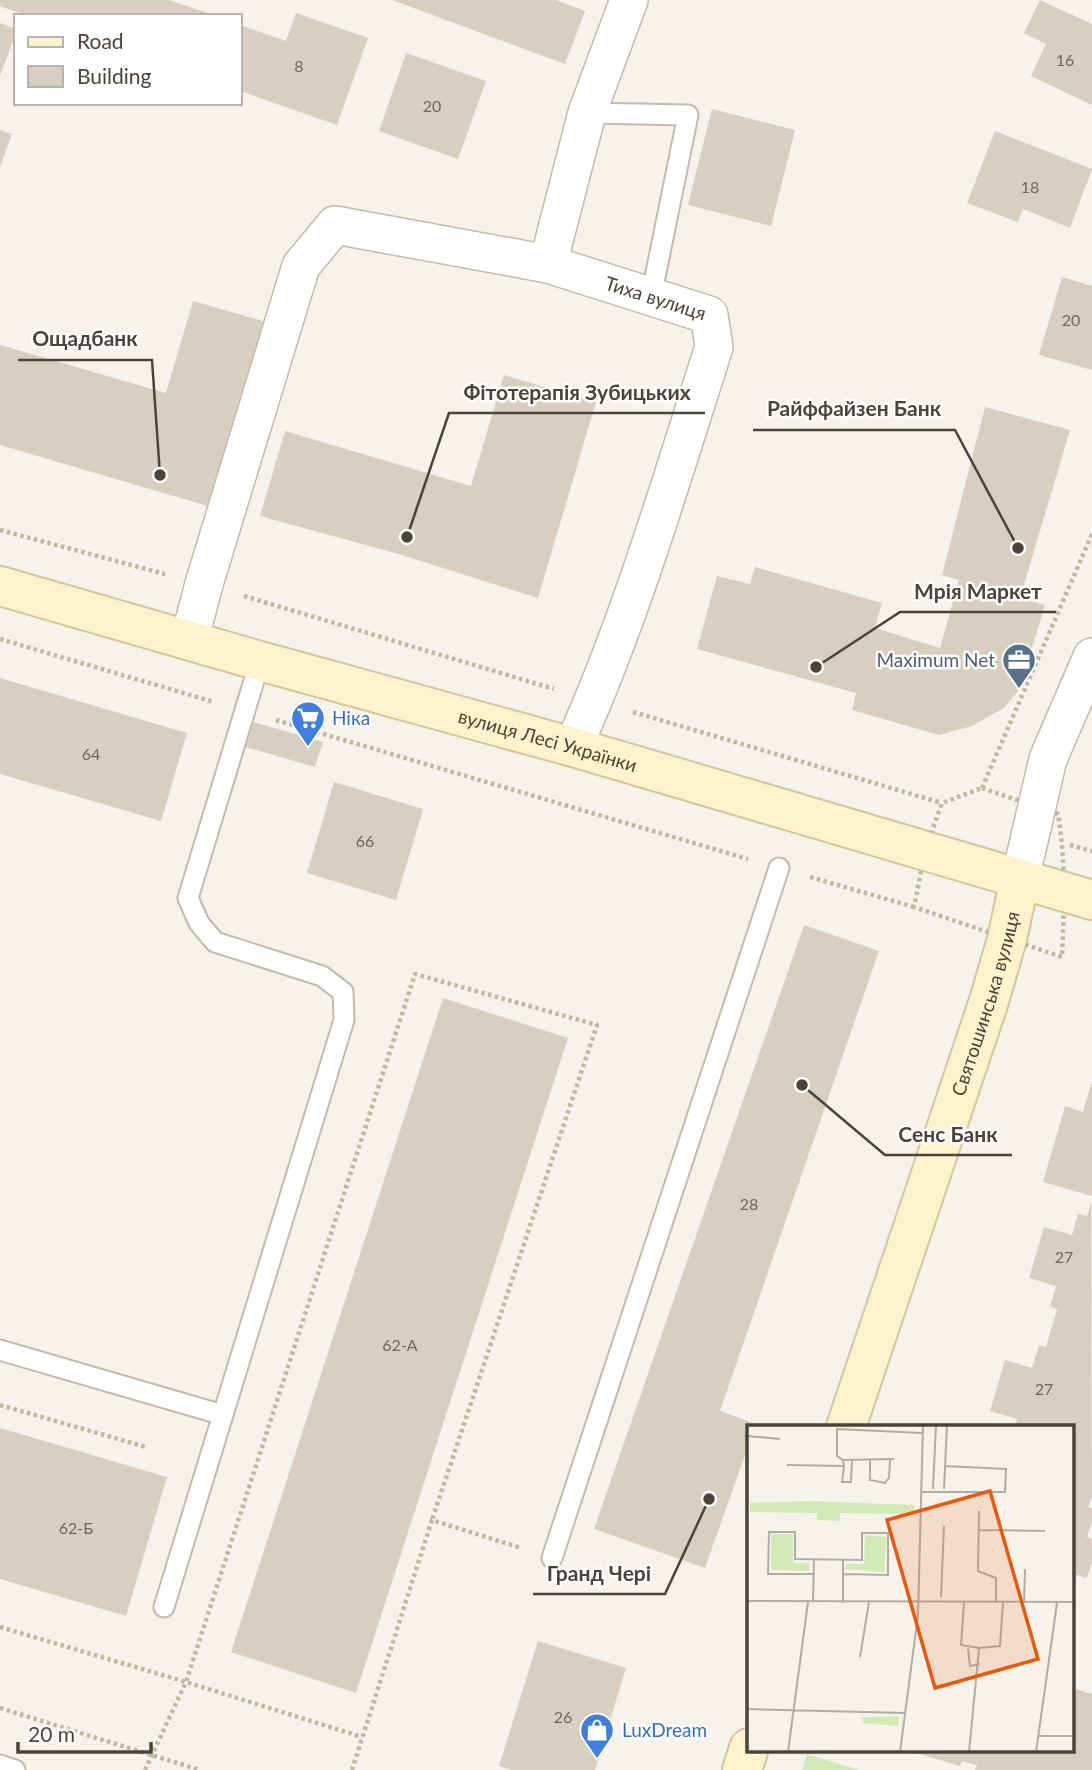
<svg xmlns="http://www.w3.org/2000/svg" width="1092" height="1770" font-family="Lato,sans-serif">
<style>
.green{fill:#d2eab5}
.building{fill:#d8cfc1}
.lines{fill:none;stroke-linecap:round;stroke-linejoin:round}
.lane-casing{stroke:#c2bbae;stroke-width:23}
.street-casing{stroke:#c2bbae;stroke-width:40}
.secondary-casing{stroke:#d6c79b;stroke-width:42}
.path{stroke:#c4b79f;stroke-width:4.5;stroke-dasharray:3.5 3.5;stroke-linecap:butt}
.lane{stroke:#fff;stroke-width:19}
.street{stroke:#fff;stroke-width:37}
.secondary{stroke:#fff3cd;stroke-width:38}
.labels{text-anchor:middle;stroke-width:5;stroke-linejoin:round;paint-order:stroke}
.number-label{font-size:16px;fill:#6e675b}
.street-label{font-size:19px;fill:#4b4439;stroke:#fff}
.service-label{font-size:19px;fill:#4e5e75;stroke:#fff;text-anchor:end}
.shop-label{font-size:19px;fill:#366cbe;stroke:#fff;text-anchor:start}
.inset-road{fill:none;stroke:#b2ada4;stroke-width:2}
.view{fill:#e8590c;fill-opacity:0.15;stroke:#e8590c;stroke-width:3.5}
.inset-edge{fill:none;stroke:#4b4439;stroke-width:3.5}
.leader{fill:none;stroke:#4b4439;stroke-width:2.5}
.callout-dot{fill:#4b4439;stroke:#fff;stroke-width:2.5}
.callout-label{font-size:21px;text-anchor:middle;font-weight:bold;fill:#4b4439;stroke:#fff;stroke-width:5;stroke-linejoin:round;paint-order:stroke}
</style>
<rect width="100%" height="100%" fill="#f6f3ec"/>
<!-- green -->
<polygon class="green" points="807,1754 859,1770 802,1770"/>
<!-- building -->
<g class="building">
<polygon points="0,0 169,0 213,15 27,16 0,6"/>
<polygon points="392,0 556,0 585,11 565,64"/>
<polygon points="1040,0 1092,24 1092,105 1031,76 1046,44 1024,33"/>
<polygon points="296,13 368,38 337,125 240,91 240,25 286,41"/>
<polygon points="0,23 16,29 16,33 0,76"/>
<polygon points="406,53 486,81 458,159 379,131"/>
<polygon points="712,109 795,130 771,226 688,205"/>
<polygon points="0,130 12,134 0,167"/>
<polygon points="995,131 1092,169 1070,228 1023,209 1018,222 967,203"/>
<polygon points="1062,277 1092,286 1092,370 1039,355"/>
<polygon points="193,301 273,324 218,509 0,445 0,345 166,393"/>
<polygon points="504,375 596,402 538,598 402,555 260,516 285,431 471,486"/>
<polygon points="985,407 1070,430 1020,598 1045,605 1019,690 1004,708 972,726 939,735 852,710 856,693 697,649 717,576 750,584 755,567 882,603 875,628 940,648 959,580 942,575"/>
<polygon points="0,678 187,733 161,821 0,774"/>
<polygon points="253,722 323,742 315,767 246,747"/>
<polygon points="334,782 423,809 396,900 307,873"/>
<polygon points="804,925 879,951 720,1411 756,1424 755,1427 749,1427 749,1444 705,1568 594,1529"/>
<polygon points="443,998 568,1038 356,1693 231,1652"/>
<polygon points="1091,1084 1092,1084 1092,1196 1043,1182 1065,1106 1083,1112"/>
<polygon points="1091,1203 1092,1496 1088,1507 1092,1508 1092,1522 1087,1537 1092,1539 1092,1562 1087,1578 1077,1575 1073,1586 1073,1427 1014,1427 1017,1419 990,1411 1005,1360 1032,1368 1039,1345 1046,1347 1057,1309 1050,1307 1056,1286 1029,1278 1044,1227 1072,1235 1078,1214 1087,1216"/>
<polygon points="0,1428 167,1477 126,1616 0,1579"/>
<polygon points="538,1641 626,1668 595,1770 512,1770 499,1766"/>
<polygon points="1073,1688 1092,1694 1092,1770 975,1770 977,1765 962,1761 960,1766 910,1751 1073,1751"/>
</g>
<g class="lines">
<!-- lane casing -->
<g class="lane-casing">
<g id="lane">
<polyline points="587,113 688,115 651,297"/>
<polyline points="0,1350 223,1415"/>
<polyline points="552,1558 779,868"/>
<polyline points="164,1607 344,1020 343,992 322,976 215,942 199,923 188,898 260,661"/>
<polyline points="0,1765 15,1770"/>
</g>
</g>
<!-- street casing -->
<g class="street-casing">
<g id="street">
<polyline points="548,264 587,113 629,0"/>
<path id="s1" d="M 189,641 L 204,584 L 301,266 L 335,225 L 548,264 L 709,315 L 714,347 C 671,481 631,618 573,747"/>
<polyline points="1020,879 1048,759 1092,657"/>
</g>
</g>
<!-- secondary casing -->
<g class="secondary-casing">
<g id="secondary">
<path id="s2" d="M 0,586 L 260,661 L 573,747 L 1092,900"/>
<path id="s3" d="M 846,1427 L 989,1001 L 1007,939 L 1020,879"/>
<polyline points="742,1770 749,1748"/>
</g>
</g>
<!-- path -->
<g class="path">
<polyline points="0,530 165,574"/>
<polyline points="244,596 554,689"/>
<polyline points="0,639 214,702"/>
<polyline points="633,712 942,803"/>
<polyline points="276,720 748,859"/>
<path d="M 982,788 L 1058,814 C 1066,862 1064,909 1062,957 L 914,907 L 925,851 L 942,803 Z"/>
<polyline points="982,788 1092,534"/>
<polyline points="1070,845 1092,851"/>
<polyline points="810,877 914,907"/>
<polyline points="0,1405 146,1447"/>
<polyline points="0,1627 186,1682 362,1737"/>
<polyline points="0,1708 200,1770"/>
<polyline points="145,1770 186,1682 415,974 597,1025 432,1520"/>
<polyline points="352,1770 432,1520 521,1548"/>
</g>
<!-- lane -->
<use href="#lane" class="lane"/>
<!-- street -->
<use href="#street" class="street"/>
<!-- secondary -->
<use href="#secondary" class="secondary"/>
</g>
<!-- icons -->
<defs>
<g id="office-pin" transform="scale(1.75)"><path d="M0 17L-7.5 6A9.5 9.5 0 1 1 7.5 6Z" fill="#5c6f8a" stroke="#fff"/><path d="M-6-3h4V-5.5h4V-3h4V5H-6ZM-1-4.5V-3h2v-1.5ZM-6 0V1H6V0Z" fill="#fff"/></g>
<g id="supermarket-pin" transform="scale(1.75)"><path d="M0 17L-7.5 6A9.5 9.5 0 1 1 7.5 6Z" fill="#3f7fe0" stroke="#fff"/><path d="M-6-5.5h2.5l.6 2H6L4.5 2H-2.5L-4.4-4H-6ZM-1.5 3.2a1.3 1.3 0 1 0 .1 0ZM3 3.2a1.3 1.3 0 1 0 .1 0Z" fill="#fff"/></g>
<g id="shop-pin" transform="scale(1.75)"><path d="M0 17L-7.5 6A9.5 9.5 0 1 1 7.5 6Z" fill="#3f7fe0" stroke="#fff"/><path d="M-5-2.5h2.3a2.7 3.5 0 0 1 5.4 0H5L5.5 6h-11ZM-1.5-2.5h3a1.5 2.3 0 0 0-3 0Z" fill="#fff"/></g>
</defs>
<g fill-rule="evenodd">
<use href="#office-pin" x="1019" y="660"/>
<use href="#supermarket-pin" x="308" y="718"/>
<use href="#shop-pin" x="597" y="1730"/>
</g>
<g class="labels">
<!-- number labels -->
<g class="number-label">
<text x="1065" y="66">16</text>
<text x="299" y="72">8</text>
<text x="432" y="112">20</text>
<text x="1030" y="193">18</text>
<text x="1071" y="326">20</text>
<text x="91" y="760">64</text>
<text x="365" y="847">66</text>
<text x="749" y="1210">28</text>
<text x="1064" y="1263">27</text>
<text x="400" y="1351">62-А</text>
<text x="1044" y="1395">27</text>
<text x="76" y="1534">62-Б</text>
<text x="563" y="1723">26</text>
</g>
<!-- street labels -->
<g class="street-label">
<text dy="7" stroke="none"><textPath href="#s1" startOffset="774">Тиха вулиця</textPath></text>
<text dy="7" stroke="none"><textPath href="#s2" startOffset="569">вулиця Лесі Українки</textPath></text>
<text dy="7" stroke="none"><textPath href="#s3" startOffset="446">Святошинська вулиця</textPath></text>
</g>
<!-- service labels -->
<g class="service-label">
<text x="995" y="667">Maximum Net</text>
</g>
<!-- shop labels -->
<g class="shop-label">
<text x="332" y="725">Ніка</text>
<text x="622" y="1737">LuxDream</text>
</g>
</g>
<!-- overview -->
<g transform="translate(747 1425)">
<rect width="327" height="327" fill="#f6f3ec"/>
<path d="M 64,76 L 167,80 L 167,89 L 93,88 L 93,96 L 70,95 L 70,88 L 3,87 L 3,78 ZM 24,109 L 46,109 L 46,138 L 62,138 L 62,146 L 24,145 ZM 118,110 L 140,112 L 137,147 L 98,144 L 100,139 L 117,139 ZM 152,291 L 151,301 L 116,298 L 115,292 Z" fill="#d2eab5"/>
<path class="inset-road" d="M 0,11 L 33,14M 96,35 L 90,31 L 90,4 L 175,8M 123,35 L 123,55 L 138,58 L 142,53 L 143,35M 40,40 L 97,41 L 96,35 L 147,34M 97,41 L 95,57 L 104,57 L 105,35M 186,64 L 189,0M 197,64 L 200,0M 174,67 L 258,67 L 259,44 L 198,41M 232,86 L 231,146 L 249,153 L 249,178M 232,105 L 298,106M 66,149 L 21,149 L 22,107 L 48,107 L 48,134 L 115,135 L 115,108 L 141,108 L 141,150 L 96,149M 194,172 L 197,101M 0,176 L 328,177M 66,177 L 67,134M 96,178 L 96,135M 217,178 L 214,220 L 232,223 L 253,221 L 256,178M 277,178 L 278,144M 221,223 L 223,241 L 233,239M 113,232 L 122,177M 0,284 L 159,288M 292,311 L 328,311M 41,327 L 61,177M 153,327 L 171,190 L 176,0M 222,327 L 232,224M 289,327 L 310,178"/>
<path class="view" d="M 243,66 L 291,234 L 188,263 L 140,95 Z"/>
<rect width="327" height="327" class="inset-edge"/>
</g>
<!-- callouts -->
<path class="leader" d="M160 475L152 360H18M407 537L449 413H705M1018 548L955 430H753M816 667L900 612H1056M802 1085L885 1155H1012M709 1499L665 1594H533"/>
<g class="callout-dot">
<circle cx="160" cy="475" r="7"/>
<circle cx="407" cy="537" r="7"/>
<circle cx="1018" cy="548" r="7"/>
<circle cx="816" cy="667" r="7"/>
<circle cx="802" cy="1085" r="7"/>
<circle cx="709" cy="1499" r="7"/>
</g>
<g class="callout-label">
<text x="85" y="346">Ощадбанк</text>
<text x="577" y="400">Фітотерапія Зубицьких</text>
<text x="854" y="416">Райффайзен Банк</text>
<text x="978" y="599">Мрія Маркет</text>
<text x="948" y="1142">Сенс Банк</text>
<text x="599" y="1581">Гранд Чері</text>
</g>
<!-- legend -->
<rect x="14" y="14" width="228" height="91" fill="#ffffff" stroke="#b7b4b0" stroke-width="2"/>
<rect x="28" y="37" width="35" height="10" fill="#fff3cd" stroke="#b7b4b0" stroke-width="2"/>
<text x="77" y="49" font-size="21" fill="#4b4439">Road</text>
<rect x="28" y="66" width="35" height="21" fill="#d8cfc1" stroke="#b7b4b0" stroke-width="2"/>
<text x="77" y="84" font-size="21" fill="#4b4439">Building</text>
<!-- scale -->
<path d="M18 1742v10h133v-10" fill="none" stroke="#4b4439" stroke-width="3.5"/>
<text x="28" y="1742" font-size="21" fill="#4b4439" stroke="#ffffff" stroke-width="5" paint-order="stroke">20 m</text>
</svg>
